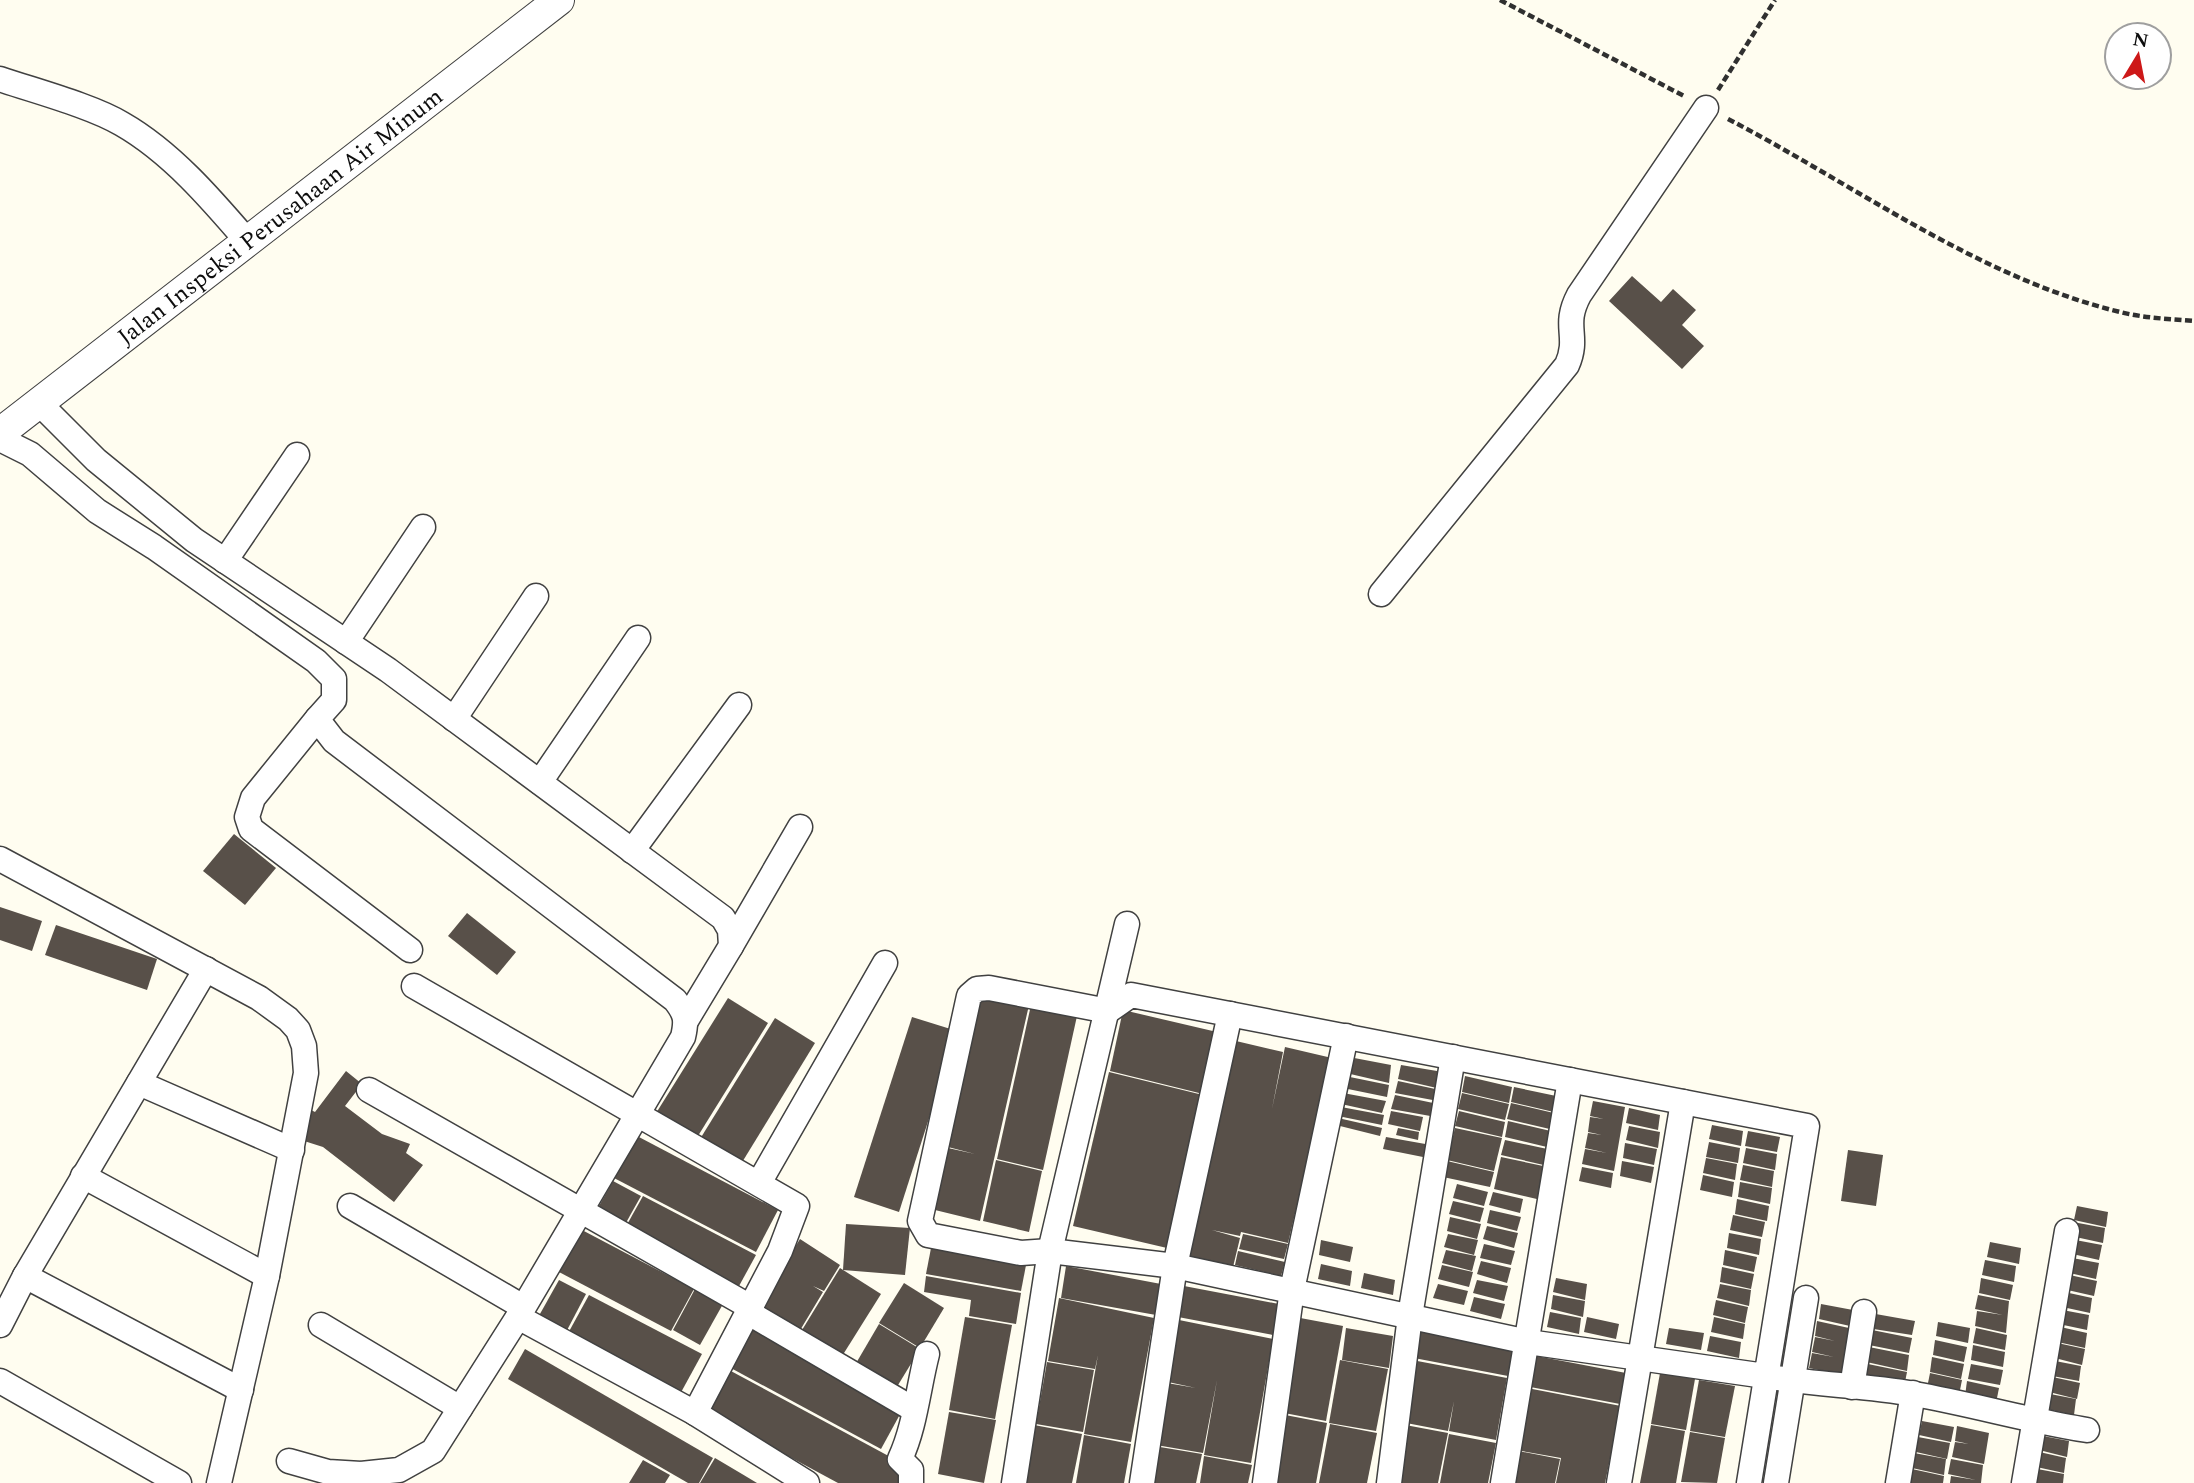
<svg xmlns="http://www.w3.org/2000/svg" width="2194" height="1483" font-family="Spectral,serif">
<style>
.building{fill:#585049}
.lines{fill:none;stroke-linecap:round;stroke-linejoin:round}
.minor-casing{stroke:#414141;stroke-width:27}
.tertiary-casing{stroke:#414141;stroke-width:32}
.path{stroke:#303030;stroke-width:4.5;stroke-dasharray:7 3.5;stroke-linecap:butt}
.minor{stroke:#fff;stroke-width:24}
.tertiary{stroke:#fff;stroke-width:30}
.labels{text-anchor:middle;stroke-width:7;stroke-linejoin:round;paint-order:stroke}
.street-label{font-size:24px;fill:#0e0e0e;stroke:#fff}
</style>
<rect width="100%" height="100%" fill="#fffdf0"/>
<!-- building -->
<g class="building">
<polygon points="1632,276 1661,302 1673,289 1696,310 1682,325 1704,346 1682,369 1609,301"/>
<polygon points="234,834 276,868 245,905 203,871"/>
<polygon points="0,907 42,921 32,951 0,940"/>
<polygon points="467,913 516,952 497,975 448,936"/>
<polygon points="56,925 157,959 147,990 45,955"/>
<polygon points="982,993 1029,1005 980,1221 935,1210 948,1148 975,1154 948,1147"/>
<polygon points="728,998 768,1023 693,1144 653,1118"/>
<polygon points="1031,1005 1077,1016 1043,1170 997,1159"/>
<polygon points="1123,1010 1217,1032 1203,1094 1110,1071"/>
<polygon points="912,1017 957,1031 899,1212 854,1197"/>
<polygon points="775,1018 815,1043 741,1164 700,1139"/>
<polygon points="1236,1041 1283,1052 1272,1109 1285,1047 1332,1058 1288,1243 1241,1232 1240,1236 1212,1230 1240,1238 1233,1267 1186,1256"/>
<polygon points="1349,1057 1391,1065 1389,1083 1346,1073"/>
<polygon points="1401,1065 1443,1072 1441,1089 1398,1079"/>
<polygon points="346,1071 362,1084 345,1106 382,1134 410,1144 406,1153 423,1165 394,1202 323,1147 301,1140 311,1110 315,1112"/>
<polygon points="1109,1072 1203,1095 1167,1248 1073,1226"/>
<polygon points="1345,1076 1389,1085 1387,1097 1343,1088"/>
<polygon points="1465,1076 1512,1087 1509,1103 1462,1092"/>
<polygon points="1398,1081 1440,1090 1438,1101 1395,1093"/>
<polygon points="1514,1087 1561,1097 1558,1113 1511,1102"/>
<polygon points="1343,1093 1386,1101 1382,1113 1341,1104"/>
<polygon points="1462,1093 1509,1104 1505,1120 1458,1109"/>
<polygon points="1395,1095 1438,1104 1436,1117 1391,1109"/>
<polygon points="1593,1101 1625,1107 1614,1171 1582,1164 1585,1149 1607,1153 1585,1148 1588,1133 1602,1135 1588,1132 1590,1117 1604,1119 1590,1116"/>
<polygon points="1511,1103 1558,1114 1554,1130 1507,1119"/>
<polygon points="1341,1107 1384,1115 1382,1125 1338,1116"/>
<polygon points="1629,1108 1660,1115 1658,1130 1626,1123"/>
<polygon points="1391,1111 1423,1117 1420,1131 1388,1124"/>
<polygon points="1459,1111 1505,1122 1502,1137 1455,1126"/>
<polygon points="1338,1118 1382,1128 1380,1136 1336,1125"/>
<polygon points="1508,1121 1555,1132 1551,1148 1505,1137"/>
<polygon points="1712,1125 1743,1131 1741,1146 1709,1139"/>
<polygon points="1629,1126 1660,1132 1658,1148 1626,1140"/>
<polygon points="1398,1128 1419,1132 1418,1140 1396,1135"/>
<polygon points="1455,1128 1502,1138 1494,1171 1447,1160"/>
<polygon points="1748,1131 1780,1137 1777,1152 1745,1146"/>
<polygon points="637,1136 778,1210 756,1252 614,1178"/>
<polygon points="1386,1137 1431,1145 1428,1158 1383,1149"/>
<polygon points="1505,1140 1552,1150 1548,1166 1501,1155"/>
<polygon points="1709,1142 1740,1148 1738,1163 1706,1157"/>
<polygon points="1625,1143 1657,1149 1654,1165 1623,1158"/>
<polygon points="1746,1148 1777,1154 1775,1170 1743,1163"/>
<polygon points="1848,1150 1883,1155 1876,1206 1841,1201"/>
<polygon points="1501,1157 1548,1167 1541,1200 1494,1189"/>
<polygon points="1706,1158 1737,1164 1735,1180 1703,1173"/>
<polygon points="996,1160 1042,1171 1029,1232 983,1221"/>
<polygon points="1447,1161 1494,1172 1490,1187 1443,1177"/>
<polygon points="1622,1161 1654,1167 1651,1183 1620,1176"/>
<polygon points="1743,1165 1774,1171 1772,1187 1740,1180"/>
<polygon points="1582,1167 1613,1173 1611,1188 1579,1181"/>
<polygon points="1703,1175 1734,1182 1732,1197 1700,1190"/>
<polygon points="613,1181 641,1196 618,1237 590,1222"/>
<polygon points="1740,1182 1772,1188 1770,1204 1738,1197"/>
<polygon points="1457,1184 1488,1192 1484,1206 1453,1198"/>
<polygon points="1493,1192 1523,1199 1520,1213 1489,1205"/>
<polygon points="643,1196 756,1255 733,1297 620,1237"/>
<polygon points="1737,1199 1769,1206 1767,1221 1735,1214"/>
<polygon points="1453,1201 1484,1208 1480,1222 1449,1214"/>
<polygon points="2077,1206 2108,1212 2106,1227 2074,1220"/>
<polygon points="1490,1210 1521,1217 1517,1231 1487,1223"/>
<polygon points="1733,1215 1765,1222 1762,1237 1730,1230"/>
<polygon points="1450,1217 1481,1224 1477,1239 1447,1231"/>
<polygon points="2073,1222 2105,1228 2103,1243 2071,1236"/>
<polygon points="846,1224 910,1228 905,1275 843,1270"/>
<polygon points="1487,1226 1518,1233 1514,1248 1483,1239"/>
<polygon points="582,1230 694,1289 671,1331 559,1272"/>
<polygon points="1729,1233 1761,1239 1759,1255 1727,1248"/>
<polygon points="1243,1234 1288,1244 1284,1259 1239,1249"/>
<polygon points="1448,1234 1478,1240 1474,1255 1444,1247"/>
<polygon points="800,1239 840,1265 824,1291 813,1286 823,1292 799,1332 758,1307"/>
<polygon points="2070,1239 2102,1245 2099,1260 2068,1253"/>
<polygon points="1321,1240 1353,1247 1350,1262 1319,1255"/>
<polygon points="1990,1242 2021,1248 2019,1264 1987,1257"/>
<polygon points="932,1243 1027,1260 1021,1291 926,1274"/>
<polygon points="1484,1244 1515,1251 1511,1265 1480,1258"/>
<polygon points="1446,1250 1476,1256 1472,1271 1442,1263"/>
<polygon points="1725,1250 1757,1257 1754,1272 1723,1265"/>
<polygon points="1238,1251 1285,1262 1281,1276 1235,1265"/>
<polygon points="2067,1257 2099,1263 2096,1279 2065,1272"/>
<polygon points="1985,1260 2016,1266 2014,1282 1982,1275"/>
<polygon points="1481,1261 1511,1268 1507,1283 1477,1274"/>
<polygon points="1321,1264 1352,1271 1350,1286 1318,1279"/>
<polygon points="1442,1265 1473,1272 1469,1287 1438,1279"/>
<polygon points="1066,1266 1161,1284 1156,1315 1061,1298"/>
<polygon points="1722,1267 1754,1274 1751,1289 1720,1282"/>
<polygon points="840,1268 881,1294 839,1361 799,1335"/>
<polygon points="1364,1273 1395,1280 1393,1295 1361,1288"/>
<polygon points="2065,1274 2097,1281 2094,1296 2063,1289"/>
<polygon points="926,1276 1021,1293 1016,1324 969,1316 971,1300 924,1292"/>
<polygon points="1556,1278 1587,1284 1585,1300 1553,1292"/>
<polygon points="1981,1278 2013,1285 2010,1300 1979,1293"/>
<polygon points="559,1280 586,1294 564,1336 536,1321"/>
<polygon points="1477,1280 1508,1286 1504,1301 1473,1293"/>
<polygon points="904,1283 944,1308 920,1348 879,1323"/>
<polygon points="1438,1284 1468,1291 1464,1305 1433,1298"/>
<polygon points="1720,1284 1751,1290 1749,1306 1717,1298"/>
<polygon points="1184,1286 1279,1304 1273,1335 1178,1317"/>
<polygon points="695,1289 723,1304 700,1345 673,1330"/>
<polygon points="2060,1291 2092,1298 2090,1313 2058,1306"/>
<polygon points="589,1295 702,1354 679,1396 566,1337"/>
<polygon points="1553,1295 1585,1301 1583,1317 1551,1309"/>
<polygon points="1978,1295 2009,1301 2006,1333 1975,1326 1977,1311 2003,1315 1975,1309"/>
<polygon points="1474,1297 1505,1304 1501,1319 1470,1311"/>
<polygon points="1059,1298 1154,1318 1131,1442 1084,1434 1098,1355 1095,1369 1048,1361"/>
<polygon points="1716,1300 1748,1307 1745,1323 1713,1315"/>
<polygon points="1821,1304 1853,1310 1850,1326 1819,1319"/>
<polygon points="2057,1309 2089,1315 2087,1330 2054,1323"/>
<polygon points="1550,1312 1581,1318 1579,1334 1547,1327"/>
<polygon points="1870,1313 1915,1321 1912,1335 1867,1328"/>
<polygon points="965,1317 1012,1325 995,1419 949,1410"/>
<polygon points="1295,1317 1343,1326 1326,1421 1279,1412"/>
<polygon points="1587,1317 1619,1324 1616,1339 1584,1332"/>
<polygon points="1714,1317 1745,1324 1743,1339 1711,1332"/>
<polygon points="1179,1320 1273,1339 1251,1463 1204,1455 1217,1380 1203,1453 1156,1445 1167,1383 1196,1388 1168,1382"/>
<polygon points="1817,1321 1849,1328 1841,1375 1809,1368 1812,1353 1834,1357 1812,1352 1815,1337 1835,1341 1815,1336"/>
<polygon points="1938,1322 1970,1328 1968,1343 1936,1336"/>
<polygon points="879,1324 920,1349 895,1390 855,1365"/>
<polygon points="752,1325 904,1407 881,1449 729,1367"/>
<polygon points="2056,1326 2087,1333 2085,1348 2053,1341"/>
<polygon points="1419,1327 1514,1345 1508,1376 1414,1358"/>
<polygon points="1346,1328 1393,1336 1389,1368 1342,1360"/>
<polygon points="1669,1328 1704,1333 1701,1350 1666,1344"/>
<polygon points="1976,1328 2007,1335 2005,1350 1973,1343"/>
<polygon points="1867,1329 1912,1338 1909,1353 1864,1344"/>
<polygon points="1710,1336 1741,1342 1739,1358 1707,1351"/>
<polygon points="1935,1340 1967,1347 1964,1362 1933,1355"/>
<polygon points="2053,1342 2085,1349 2082,1365 2051,1357"/>
<polygon points="1973,1345 2005,1352 2003,1367 1971,1360"/>
<polygon points="1864,1346 1909,1355 1907,1371 1862,1361"/>
<polygon points="525,1349 713,1458 699,1483 688,1483 508,1379"/>
<polygon points="1531,1355 1626,1373 1620,1404 1525,1386"/>
<polygon points="1932,1357 1964,1364 1961,1379 1930,1372"/>
<polygon points="1340,1360 1388,1369 1376,1431 1329,1423"/>
<polygon points="1412,1360 1507,1378 1496,1440 1449,1431 1454,1401 1448,1431 1401,1422"/>
<polygon points="2050,1360 2081,1366 2079,1381 2047,1375"/>
<polygon points="1047,1362 1094,1370 1083,1432 1036,1424"/>
<polygon points="1863,1363 1907,1372 1904,1387 1861,1379"/>
<polygon points="1971,1364 2003,1370 2000,1385 1968,1379"/>
<polygon points="729,1370 896,1460 908,1472 902,1483 838,1483 706,1412"/>
<polygon points="1660,1373 1695,1379 1686,1430 1651,1424"/>
<polygon points="1930,1373 1962,1380 1959,1395 1927,1388"/>
<polygon points="2048,1376 2080,1383 2077,1399 2045,1391"/>
<polygon points="1699,1380 1735,1386 1725,1437 1690,1431"/>
<polygon points="1967,1381 1999,1388 1996,1403 1965,1396"/>
<polygon points="1527,1388 1621,1406 1605,1483 1556,1483 1561,1458 1516,1450"/>
<polygon points="2045,1393 2076,1399 2074,1415 2042,1408"/>
<polygon points="949,1412 996,1420 984,1483 938,1474"/>
<polygon points="1280,1414 1327,1423 1316,1483 1268,1483"/>
<polygon points="1922,1421 1954,1427 1951,1442 1919,1435"/>
<polygon points="1330,1424 1377,1433 1367,1483 1319,1483"/>
<polygon points="1400,1424 1448,1433 1438,1483 1390,1483"/>
<polygon points="1034,1425 1082,1434 1072,1483 1024,1483"/>
<polygon points="1651,1425 1685,1431 1676,1483 1640,1483"/>
<polygon points="1957,1426 1989,1433 1984,1464 1952,1457 1955,1442 1969,1444 1955,1441"/>
<polygon points="1690,1432 1725,1438 1717,1483 1681,1482"/>
<polygon points="1449,1434 1496,1443 1488,1483 1440,1483"/>
<polygon points="1084,1435 1131,1444 1124,1483 1076,1483"/>
<polygon points="2038,1435 2069,1441 2067,1457 2035,1449"/>
<polygon points="1918,1437 1950,1443 1947,1459 1916,1452"/>
<polygon points="1154,1446 1202,1454 1196,1483 1148,1483"/>
<polygon points="1513,1450 1560,1459 1555,1483 1507,1483"/>
<polygon points="2035,1451 2066,1458 2064,1473 2032,1466"/>
<polygon points="1914,1453 1946,1459 1944,1475 1912,1468"/>
<polygon points="1204,1456 1252,1465 1248,1483 1200,1483"/>
<polygon points="715,1458 742,1474 757,1483 700,1483"/>
<polygon points="1951,1459 1983,1465 1981,1483 1950,1483 1951,1476 1976,1480 1948,1474"/>
<polygon points="643,1460 670,1475 665,1483 629,1483"/>
<polygon points="2032,1468 2064,1474 2063,1483 2032,1483"/>
<polygon points="1912,1469 1944,1476 1943,1483 1910,1483"/>
</g>
<g class="lines">
<!-- minor casing -->
<g class="minor-casing">
<g id="minor">
<path d="M 0,79 C 35,91 92,106 122,124 C 171,152 212,200 248,242"/>
<polyline points="39,403 96,460 194,540 388,670 723,918 730,930 731,946 687,1019"/>
<path d="M 0,439 L 30,454 L 97,511 L 154,547 L 316,661 L 334,679 L 334,700 L 317,719 L 334,741 L 675,1000 C 686,1014 687,1020 683,1037 L 518,1317 L 695,1413 L 807,1483"/>
<polyline points="225,561 297,455"/>
<path d="M 1381,594 L 1567,365 C 1580,335 1562,327 1579,295 L 1706,108"/>
<polyline points="346,642 423,527"/>
<polyline points="317,719 253,798 247,817 251,829 410,950"/>
<polyline points="454,719 536,596"/>
<polyline points="540,782 638,638"/>
<polyline points="632,851 739,705"/>
<polyline points="0,859 259,998 288,1019 298,1030 304,1046 306,1073 267,1276 219,1483"/>
<polyline points="731,946 800,827"/>
<polyline points="414,986 797,1206 780,1251 695,1413"/>
<polyline points="139,1083 292,1150"/>
<polyline points="369,1090 752,1308"/>
<polyline points="83,1176 267,1276"/>
<polyline points="759,1183 885,963"/>
<polyline points="350,1206 523,1307"/>
<polyline points="25,1276 241,1390"/>
<polyline points="749,1313 913,1409"/>
<polyline points="0,1325 25,1276 206,969"/>
<polyline points="321,1325 460,1408"/>
<polyline points="0,1381 179,1483"/>
<polyline points="1852,1387 1864,1312"/>
<polyline points="289,1461 328,1472 361,1474 399,1470 433,1451 518,1317"/>
<path d="M 911,1483 L 911,1470 L 900,1459 C 915,1427 918,1389 927,1354"/>
<polyline points="1014,1483 1050,1251 1127,924"/>
<polyline points="1142,1483 1175,1266 1230,1014"/>
<polyline points="1265,1483 1292,1290 1346,1036"/>
<polyline points="1389,1483 1410,1316 1453,1057"/>
<polyline points="1503,1483 1570,1080"/>
<polyline points="1619,1483 1683,1102"/>
<path d="M 1749,1483 L 1807,1126 L 1131,995 L 1108,1011 L 989,988 L 977,989 L 969,996 L 920,1221 L 928,1235 L 1021,1253 L 1050,1251 L 1175,1266 L 1528,1342 L 1765,1376 C 1814,1385 1865,1385 1914,1394 C 1972,1404 2029,1421 2087,1430"/>
<polyline points="1776,1483 1806,1298"/>
<polyline points="1898,1483 1913,1393"/>
<polyline points="2024,1483 2067,1231"/>
</g>
</g>
<!-- tertiary casing -->
<g class="tertiary-casing">
<g id="tertiary">
<path id="s1" d="M 0,433 L 559,0"/>
</g>
</g>
<!-- path -->
<g class="path">
<polyline points="1500,0 1686,97"/>
<polyline points="1718,90 1775,0"/>
<path d="M 1728,119 C 1855,185 1979,278 2120,312 C 2144,318 2169,319 2194,321"/>
</g>
<!-- minor -->
<use href="#minor" class="minor"/>
<!-- tertiary -->
<use href="#tertiary" class="tertiary"/>
</g>
<g class="labels">
<!-- street labels -->
<g class="street-label">
<text dy="8" stroke="none"><textPath href="#s1" startOffset="354">Jalan Inspeksi Perusahaan Air Minum</textPath></text>
</g>
</g>
<!-- north arrow -->
<g transform="translate(2138 56) rotate(10)"><circle r="33" fill="#ffffff" stroke="#9f9f9f" stroke-width="2"/>
<path d="M0-5L12 26L0 18L-12 26Z" fill="#cd1818"/>
<text y="-10" font-size="19" font-weight="bold" text-anchor="middle" fill="#0e0e0e">N</text>
</g>
</svg>
